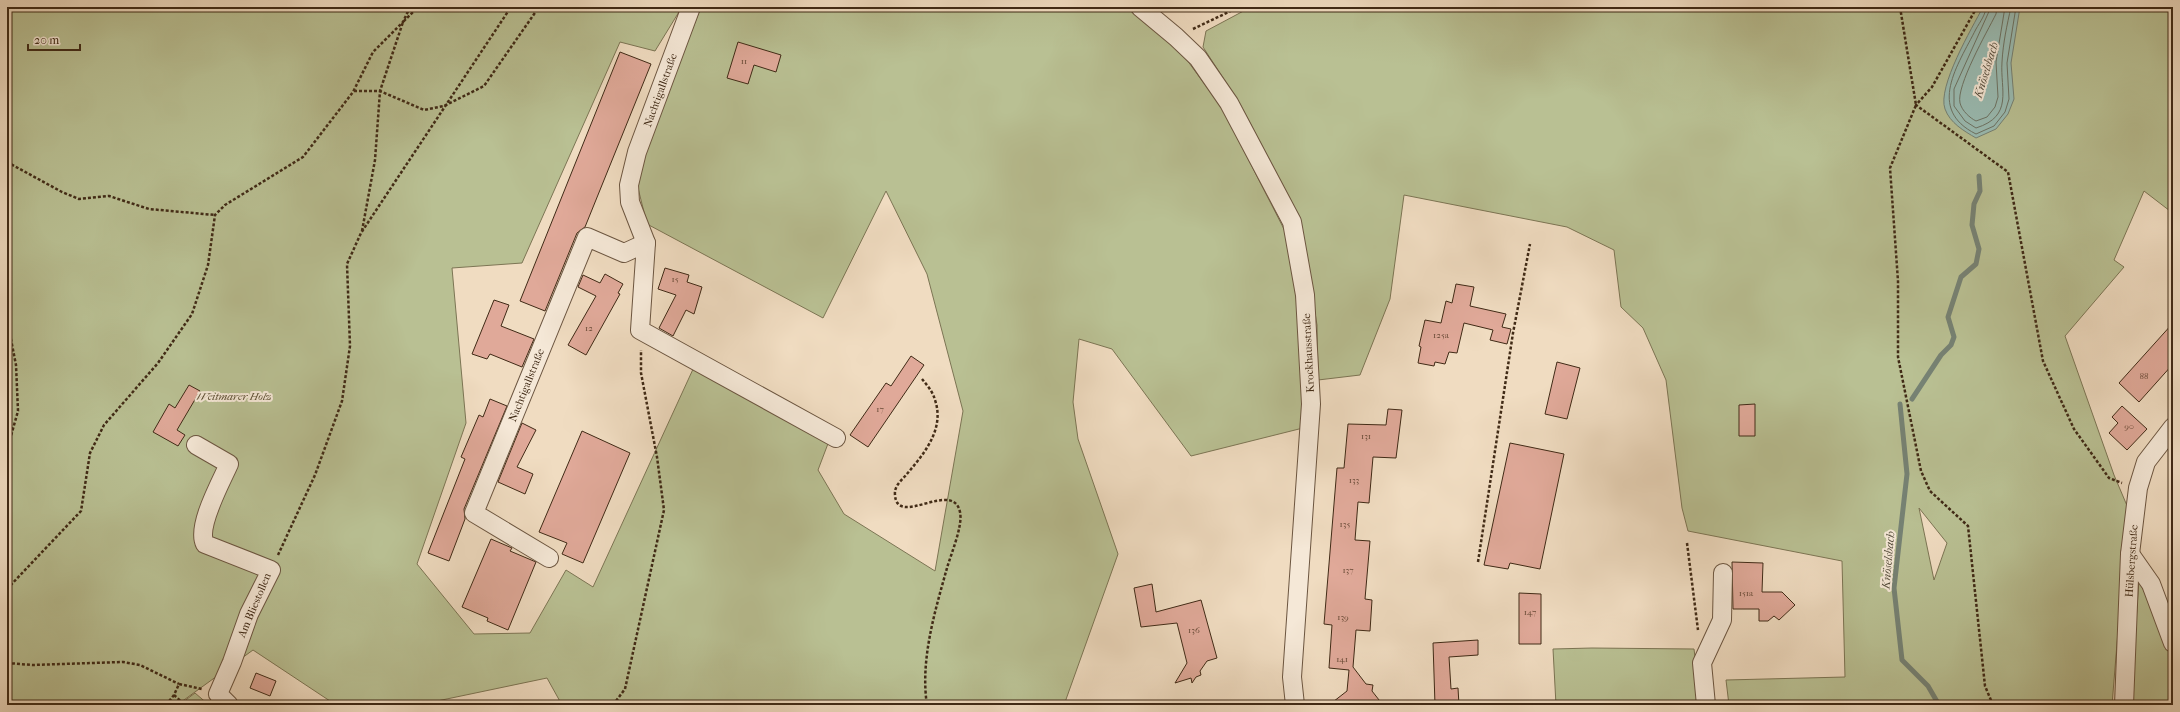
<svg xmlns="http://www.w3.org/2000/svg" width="2180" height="712" font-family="'IM FELL French Canon',serif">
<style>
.green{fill:#b9c093;stroke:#7c7554;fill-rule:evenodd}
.water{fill:#9abcb3;stroke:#768274}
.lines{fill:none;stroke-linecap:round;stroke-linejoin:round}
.shore{stroke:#6d7364;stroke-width:1}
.stream{stroke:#768274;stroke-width:5}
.building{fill:#e0a999;stroke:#402a16}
.minor-casing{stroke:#6c5641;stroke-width:20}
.path{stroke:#402a16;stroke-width:2.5;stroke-dasharray:3 2;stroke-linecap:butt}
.minor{stroke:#f5e8d7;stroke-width:18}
.labels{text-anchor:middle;stroke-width:4;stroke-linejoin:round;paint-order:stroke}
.number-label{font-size:9px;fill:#684a37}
.street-label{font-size:11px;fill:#402a16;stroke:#f5e8d7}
.park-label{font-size:11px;font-style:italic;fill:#5e5035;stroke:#f5e8d7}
.water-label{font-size:12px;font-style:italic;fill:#564e3d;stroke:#f5e8d7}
</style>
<rect width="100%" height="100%" fill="#f0dcc1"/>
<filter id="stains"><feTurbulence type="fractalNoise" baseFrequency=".005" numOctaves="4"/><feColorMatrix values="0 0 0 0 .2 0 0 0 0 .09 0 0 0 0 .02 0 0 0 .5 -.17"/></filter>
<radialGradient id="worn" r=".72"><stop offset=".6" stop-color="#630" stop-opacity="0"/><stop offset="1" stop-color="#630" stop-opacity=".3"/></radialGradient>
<!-- green -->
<g class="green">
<polygon points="7,7 682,7 655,51 620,42 522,263 452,268 466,423 417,564 474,634 530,633 566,570 593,587 694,367 829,441 818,470 844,514 935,571 963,411 927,274 886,191 823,318 647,224 635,176 701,7 1129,7 1176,45 1222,108 1286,233 1300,321 1303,428 1191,456 1112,349 1079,339 1073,402 1078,439 1118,554 1064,705 562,705 547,678 418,705 336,705 253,650 177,705 7,705"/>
<path d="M 1251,7 L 2173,7 L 2173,208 L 2170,211 L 2144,191 L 2114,260 L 2124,267 L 2065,336 L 2114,475 L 2128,508 L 2112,705 L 1729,705 L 1726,680 L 1845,677 L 1842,561 L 1688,531 L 1682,508 L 1666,380 L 1643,328 L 1621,307 L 1614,250 L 1567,227 L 1404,195 L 1390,299 L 1360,375 L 1318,380 L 1317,325 L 1300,218 L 1240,104 L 1203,47 L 1206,31 ZM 1919,508 L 1947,543 L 1934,580 Z"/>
<polygon points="2139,580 2169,647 2173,663 2173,705 2130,705"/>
<polygon points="1592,648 1694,649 1701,705 1556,705 1553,649"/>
<polygon points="195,693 209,705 179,705"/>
</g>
<!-- water -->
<path class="water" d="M 1983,7 L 2020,7 L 2011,63 L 2014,99 L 2008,114 L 1996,129 L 1976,138 C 1964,131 1950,123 1945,109 C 1937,87 1972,28 1983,7 Z"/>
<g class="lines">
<!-- shore -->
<g class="shore">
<path d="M 1986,7 C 1986,14 1980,22 1976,29 C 1958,65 1926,109 1976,134 L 1994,126 L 2005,112 L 2009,99 L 2007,63 L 2016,7"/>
<path d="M 1991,7 L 1954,89 L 1954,106 L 1965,121 L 1976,128 C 2014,116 2000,90 2002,62 C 2003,43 2007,25 2011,7"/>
<path d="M 1997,7 L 1996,14 C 1987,32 1956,86 1960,103 C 1962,111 1970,118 1976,121 L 1987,117 L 1995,107 L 1998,97 L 1996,62 L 2005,7"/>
</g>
<!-- stream -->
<g class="stream">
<polyline points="1912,399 1941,355 1951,345 1954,337 1948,317 1961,277 1976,264 1979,249 1972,225 1974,204 1980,191 1979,176"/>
<polyline points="1900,404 1907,474 1894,588 1902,660 1928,686 1939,705"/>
</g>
</g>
<!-- building -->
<g class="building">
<polygon points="738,42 781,55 776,72 754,65 748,84 727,78"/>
<polygon points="620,52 651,64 585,227 577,233 545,311 520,301"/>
<polygon points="665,268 689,275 687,282 702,287 694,314 686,310 673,336 659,328 676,295 658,289"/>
<polygon points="605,274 623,284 618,293 620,294 586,355 568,345 596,296 578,287 583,275 600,283"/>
<polygon points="1456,284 1474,287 1470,306 1506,314 1502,327 1511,329 1507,344 1490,340 1493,330 1464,323 1457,353 1449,352 1445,364 1435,362 1434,366 1418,363 1421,347 1419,346 1425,320 1441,323 1446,301 1452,303"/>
<polygon points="494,300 509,305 501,326 534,339 522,367 490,354 487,359 472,354"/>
<polygon points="2173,323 2173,364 2139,402 2119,383"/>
<polygon points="911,356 924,365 868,447 850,435 886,383 891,386"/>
<polygon points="1557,362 1580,368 1567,419 1545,414"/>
<polygon points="189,385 200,391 177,430 185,435 178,446 153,432 169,404 175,408"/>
<polygon points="490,399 507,406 464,509 465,519 449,561 428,553 465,459 461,457 479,415 483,417"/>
<polygon points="1755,404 1755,436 1739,436 1739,405"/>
<polygon points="2122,406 2147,429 2127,450 2109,433 2118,423 2112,417"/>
<polygon points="1388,409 1402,410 1396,458 1373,457 1369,503 1358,502 1355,540 1370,541 1365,599 1372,600 1370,631 1356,630 1353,667 1366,684 1373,685 1372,691 1383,705 1329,705 1347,691 1349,670 1329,668 1332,625 1324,624 1337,468 1344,468 1348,424 1386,425"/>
<polygon points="522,423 536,430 517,467 533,474 525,494 498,482"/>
<polygon points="582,431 630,453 583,563 562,554 567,543 539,532"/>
<polygon points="1510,443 1564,454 1540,569 1510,563 1508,569 1484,565"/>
<polygon points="491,539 512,548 510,551 536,562 508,630 487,621 488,618 462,607"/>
<polygon points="1732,562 1763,563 1762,592 1782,592 1795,605 1779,620 1774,616 1768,621 1759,621 1759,609 1733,609"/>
<polygon points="1152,584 1156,612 1201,600 1217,658 1207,661 1200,671 1201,675 1196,677 1192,683 1191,678 1175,683 1187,663 1177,623 1141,627 1134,588"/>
<polygon points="1519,593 1541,594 1541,644 1519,644"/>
<polygon points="1478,640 1478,655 1449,657 1451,689 1458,688 1459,705 1435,705 1433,643"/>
<polygon points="256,673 276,681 270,696 250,688"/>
</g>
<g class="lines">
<!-- minor casing -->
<g class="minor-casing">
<g id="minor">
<polyline points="691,7 637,152 629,185 630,202 646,243 640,330 836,438"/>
<polyline points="1140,7 1176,37 1198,58 1229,103 1292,222 1305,295 1311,404 1292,677 1295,705"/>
<path d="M 196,445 L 229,464 C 221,482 196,527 205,544 L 271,570 L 249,614 L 232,662 L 218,694 L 229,705"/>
<polyline points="2130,554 2151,584 2173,643"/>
<polyline points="549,558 474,513 587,237 624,253 646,243"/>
<polyline points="1706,705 1702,663 1722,620 1723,573"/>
<polyline points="2124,705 2130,554 2138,488 2146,462 2173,427"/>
</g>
</g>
<!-- path -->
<g class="path">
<polyline points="1900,7 1916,105 1890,168 1898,281 1898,357 1921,471 1930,491 1968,526 1985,686 1993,705"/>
<polyline points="1977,7 1932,87 1916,105 2008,172 2043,361 2074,429 2109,478 2122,483"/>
<polyline points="1193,29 1239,7"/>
<polyline points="354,91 380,91 424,110 444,106 484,86 539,7"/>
<polyline points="7,162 62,192 79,199 109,196 149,209 215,215"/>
<polyline points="362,231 375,160 380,91 403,22 418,7"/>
<polyline points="7,319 16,365 18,411 7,450"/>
<path d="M 922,379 C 927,385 933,392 935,400 C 945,429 924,454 906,475 C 901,481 894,486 895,495 C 897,528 953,479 960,512 C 963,526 951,554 947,568 C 935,611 920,660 927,705"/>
<polyline points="1687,543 1698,630"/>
<polyline points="278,555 315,475 342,401 350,346 347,264 361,233 511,7"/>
<polyline points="1478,562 1513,333 1530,244"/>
<polyline points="7,589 81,511 90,453 104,425 158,363 192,314 208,265 215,215 225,205 303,157 353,92 373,52 403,22 410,7"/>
<polyline points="7,663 33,665 123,662 140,665 179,684"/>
<polyline points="174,695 185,705"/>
<polyline points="166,705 174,695 179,684 202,689"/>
<polyline points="613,705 625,689 664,510 657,457 641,373 641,350"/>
</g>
<!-- minor -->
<use href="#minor" class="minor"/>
</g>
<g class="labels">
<!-- number labels -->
<g class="number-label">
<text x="744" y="64">11</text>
<text x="675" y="282">15</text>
<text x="589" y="331">12</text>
<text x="1441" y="338">125a</text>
<text x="2144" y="379">88</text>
<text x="880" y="412">17</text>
<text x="2129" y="429">90</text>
<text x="1366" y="439">131</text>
<text x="1354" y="483">133</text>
<text x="1345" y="527">135</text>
<text x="1348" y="573">137</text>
<text x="1746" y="596">151a</text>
<text x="1530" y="615">147</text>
<text x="1343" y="620">139</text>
<text x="1194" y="633">136</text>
<text x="1342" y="662">141</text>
</g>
<!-- street labels -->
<g class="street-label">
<text transform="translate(660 90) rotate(-70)" y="4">Nachtigallstraße</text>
<text transform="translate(1308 353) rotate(-93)" y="4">Krockhausstraße</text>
<text transform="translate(526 385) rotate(-68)" y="4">Nachtigallstraße</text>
<text transform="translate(2131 561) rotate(-86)" y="4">Hülsbergstraße</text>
<text transform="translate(254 605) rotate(-67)" y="4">Am Bliestollen</text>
</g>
<!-- park labels -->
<g class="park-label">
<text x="234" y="400">Weitmarer Holz</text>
</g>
<!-- water labels -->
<g class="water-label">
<text transform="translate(1986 70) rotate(-73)" y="4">Knöselsbach</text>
<text transform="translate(1888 560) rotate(-85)" y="4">Knöselsbach</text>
</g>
</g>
<!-- margin -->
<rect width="2180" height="712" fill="none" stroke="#f0dcc1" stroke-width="24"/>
<rect x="8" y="8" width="2164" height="696" fill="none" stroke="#402a16" stroke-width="2"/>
<rect x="12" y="12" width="2156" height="688" fill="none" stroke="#402a16"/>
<!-- scale -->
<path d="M28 44v6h52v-6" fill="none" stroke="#402a16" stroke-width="2"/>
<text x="34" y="44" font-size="12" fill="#402a16" stroke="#f5e8d7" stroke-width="3" paint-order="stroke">20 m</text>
<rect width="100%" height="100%" filter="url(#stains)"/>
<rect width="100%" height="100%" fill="url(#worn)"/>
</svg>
